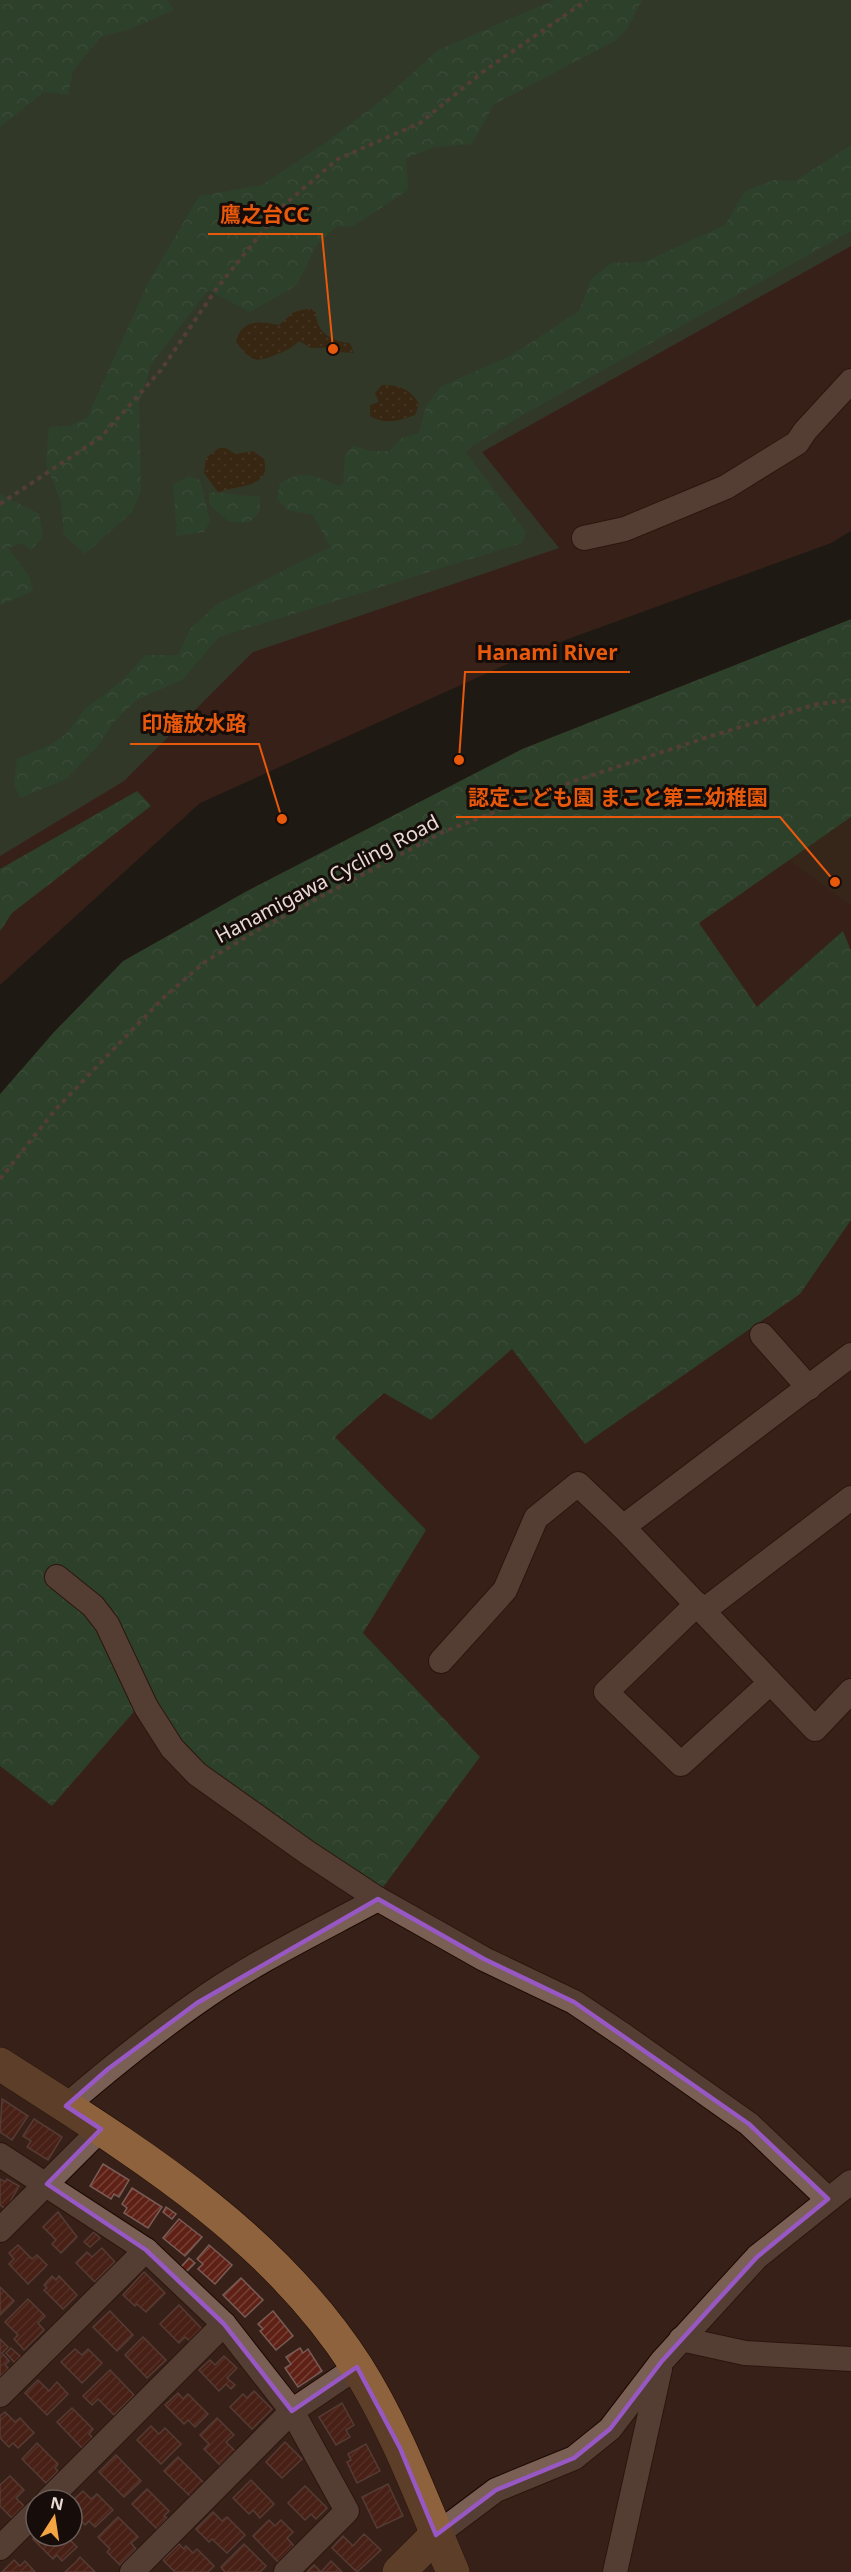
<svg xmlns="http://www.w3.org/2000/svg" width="851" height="2572" font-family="'Noto Sans','Noto Sans JP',sans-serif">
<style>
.education{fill:#352c1c}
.green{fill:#2d563d}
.forest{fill:url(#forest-crowns)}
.sand{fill:url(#sand-dots)}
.water{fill:#041011}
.building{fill:url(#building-hatch);stroke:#785c56;stroke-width:1.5}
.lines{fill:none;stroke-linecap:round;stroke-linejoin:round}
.street-casing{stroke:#1c0903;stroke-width:26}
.secondary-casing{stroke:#1c0903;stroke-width:34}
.path{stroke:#756159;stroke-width:4;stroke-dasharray:4.5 4.5;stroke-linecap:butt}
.street{stroke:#795f54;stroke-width:24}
.secondary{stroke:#8d623d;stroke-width:33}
.marked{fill:none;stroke:#9758c4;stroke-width:4.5;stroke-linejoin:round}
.labels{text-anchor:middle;stroke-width:6;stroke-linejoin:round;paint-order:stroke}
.street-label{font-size:20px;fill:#eadad4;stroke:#160c09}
.leader{fill:none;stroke:#e8590c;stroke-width:2}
.callout-dot{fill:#e8590c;stroke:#160c09;stroke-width:2}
.callout-label{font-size:21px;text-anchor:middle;font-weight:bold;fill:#e8590c;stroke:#160c09;stroke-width:6;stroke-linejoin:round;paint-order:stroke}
</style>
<defs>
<pattern id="forest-crowns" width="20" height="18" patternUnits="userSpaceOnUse" patternTransform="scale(1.5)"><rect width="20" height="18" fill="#216641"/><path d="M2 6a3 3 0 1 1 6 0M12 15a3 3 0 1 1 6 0" fill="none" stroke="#417b5c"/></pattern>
<pattern id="sand-dots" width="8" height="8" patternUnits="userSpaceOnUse" patternTransform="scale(1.5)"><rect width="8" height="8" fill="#352d0c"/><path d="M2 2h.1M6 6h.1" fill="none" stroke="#524b2e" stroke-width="1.8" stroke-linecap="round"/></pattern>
<pattern id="building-hatch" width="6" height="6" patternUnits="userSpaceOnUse" patternTransform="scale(1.5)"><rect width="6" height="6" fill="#5f2116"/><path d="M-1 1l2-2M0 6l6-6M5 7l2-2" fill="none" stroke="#764137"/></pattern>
</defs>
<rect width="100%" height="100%" fill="#362017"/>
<!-- education -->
<polygon class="education" points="851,817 851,906 787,858"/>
<!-- green -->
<polygon class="green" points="0,0 851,0 851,246 482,452 559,548 253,652 124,781 0,856"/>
<!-- forest -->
<g class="forest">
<polygon points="0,0 167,0 174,10 128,30 102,36 73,71 68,95 44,92 0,127"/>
<polygon points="554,0 642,0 627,29 615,41 494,104 472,144 435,147 406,158 408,190 352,227 337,226 317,244 297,285 250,312 208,290 152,363 139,402 141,491 132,512 85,554 64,535 61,502 46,464 49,427 69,426 87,418 148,283 199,196 262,185 322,145 386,97 438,50"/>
<path d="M 851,145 L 851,231 L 521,416 L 472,446 L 466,453 L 526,532 L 522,543 L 219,637 L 182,680 L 136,700 L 114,722 L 97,747 L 66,779 L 20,798 L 14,784 L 17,759 L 52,744 L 66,734 L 85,709 L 124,679 L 145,655 L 178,655 L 190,629 L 216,605 L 330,547 L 313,515 L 288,510 L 277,499 L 280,483 C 304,469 315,476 339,486 L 343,483 L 345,456 L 353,446 L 372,451 L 389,451 L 402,438 L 419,433 L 426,406 L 440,387 L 512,355 L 579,311 L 592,278 L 612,263 L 644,262 L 725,225 L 745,191 L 774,180 L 795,181 Z"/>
<polygon points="189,476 200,480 210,521 204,532 177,536 173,484"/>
<polygon points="209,492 260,497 260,511 250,522 229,522 209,504"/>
<polygon points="0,494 39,514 43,537 31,550 22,543 8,548 29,576 33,591 0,605"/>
<polygon points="851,619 851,817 699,923 757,1007 843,931 851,951 851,1220 800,1294 585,1444 512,1349 431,1420 384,1393 335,1437 426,1530 363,1633 480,1757 381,1890 229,1801 138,1707 52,1806 0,1766 0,1094 53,1033 123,961 245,892 522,749"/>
<polygon points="137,791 151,806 12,913 0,931 0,869"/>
</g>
<!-- sand -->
<g class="sand">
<path d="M 310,308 L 316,313 C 316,332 332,342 350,343 L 354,353 L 338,352 L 336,347 L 311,348 L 299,341 C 291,349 285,351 275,355 C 254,364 250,360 236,342 C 241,319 259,321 279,325 L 294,312 Z"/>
<path d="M 382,385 C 399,385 411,389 419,404 L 415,415 C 398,421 386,425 370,416 L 370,405 L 379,402 L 375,393 Z"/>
<path d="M 219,448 L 226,448 L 235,454 L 253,451 L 264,459 C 272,489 237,485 218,492 L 204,473 L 206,458 Z"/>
</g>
<!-- water -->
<polygon class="water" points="851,531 851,619 522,749 245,892 123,961 53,1033 0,1094 0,985 200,803 538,650 831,543"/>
<!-- building -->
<g class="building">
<polygon points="2,2099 28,2116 12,2140 0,2132"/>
<polygon points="34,2119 62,2137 48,2160 27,2147 31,2141 23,2136"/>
<polygon points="103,2164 129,2180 119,2197 114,2194 111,2199 90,2186"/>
<polygon points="0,2179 5,2182 7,2179 19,2186 6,2209 0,2205"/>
<polygon points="132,2188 162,2207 148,2228 124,2213 127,2208 122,2204"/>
<polygon points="166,2207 176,2214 172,2219 163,2212"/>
<polygon points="58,2212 77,2237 61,2253 52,2244 56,2240 43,2227"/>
<polygon points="179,2219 202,2237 185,2256 163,2238"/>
<polygon points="94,2232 100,2238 90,2247 84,2242"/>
<polygon points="18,2245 32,2259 37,2255 47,2265 28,2284 9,2264 14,2259 9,2253"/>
<polygon points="209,2245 232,2265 215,2284 198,2269 203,2264 197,2259"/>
<polygon points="102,2248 115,2262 95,2282 76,2263 87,2252 92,2257"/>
<polygon points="189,2258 195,2263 185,2273 180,2268"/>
<polygon points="144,2272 165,2293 146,2312 137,2304 135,2306 123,2295"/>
<polygon points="52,2276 56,2280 59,2276 77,2295 63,2309 44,2290 47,2288 44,2285"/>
<polygon points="241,2278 263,2300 245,2317 223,2295"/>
<polygon points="0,2287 14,2301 0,2315"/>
<polygon points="28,2299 45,2316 38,2323 44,2330 24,2350 14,2339 18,2335 5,2322"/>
<polygon points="179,2305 202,2329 190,2341 185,2337 179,2343 160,2324"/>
<polygon points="110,2311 133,2335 117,2351 93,2327"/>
<polygon points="273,2311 293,2336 276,2350 260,2331 263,2329 258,2324"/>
<polygon points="143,2337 166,2360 147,2378 125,2355"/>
<polygon points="0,2339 8,2347 2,2353 9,2361 5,2365 9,2369 0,2378"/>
<polygon points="11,2348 21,2357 15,2363 6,2353"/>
<polygon points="300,2348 303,2353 308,2349 322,2371 298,2387 285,2368 291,2364 286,2357"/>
<polygon points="75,2349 82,2355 88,2349 102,2363 82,2383 61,2362"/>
<polygon points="224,2356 237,2368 227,2378 235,2385 231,2389 226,2384 219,2391 199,2370 210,2360 215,2365"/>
<polygon points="110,2370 134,2395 114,2415 98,2399 92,2405 83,2396"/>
<polygon points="38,2380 49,2391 57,2382 68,2394 47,2415 25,2393"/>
<polygon points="254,2391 272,2409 252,2429 230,2407 243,2394 247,2398"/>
<polygon points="178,2393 183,2399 188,2394 208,2414 195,2427 188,2420 184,2424 165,2405"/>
<polygon points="342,2403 354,2425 346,2430 350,2437 336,2445 319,2417"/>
<polygon points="72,2408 93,2429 89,2434 94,2439 83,2449 57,2422"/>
<polygon points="5,2412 15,2422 20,2418 34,2433 18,2448 13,2443 9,2447 0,2438 0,2416"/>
<polygon points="217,2418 234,2435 226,2442 235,2451 220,2465 204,2449 209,2444 200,2435"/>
<polygon points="151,2426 159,2434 165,2428 181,2444 161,2464 137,2440"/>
<polygon points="285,2442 302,2459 282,2478 266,2462"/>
<polygon points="37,2443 58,2464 55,2468 58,2471 46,2483 22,2459"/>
<polygon points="366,2444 380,2471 357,2483 347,2462 351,2460 348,2454"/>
<polygon points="116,2455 141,2481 124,2497 99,2472"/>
<polygon points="178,2457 204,2483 190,2496 164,2471"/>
<polygon points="10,2476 24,2490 16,2498 24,2506 12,2518 0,2506 0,2485"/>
<polygon points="251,2480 274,2504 260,2518 253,2510 249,2514 233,2498"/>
<polygon points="388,2484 403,2516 377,2528 362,2497"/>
<polygon points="305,2486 327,2508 316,2519 311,2514 305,2520 288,2503"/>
<polygon points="147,2489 169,2511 164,2516 167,2518 157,2529 132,2504"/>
<polygon points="83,2491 91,2499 97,2494 113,2510 95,2527 89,2521 85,2525 72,2512 72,2501"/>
<polygon points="213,2512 222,2521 227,2517 245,2535 227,2553 212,2539 209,2542 196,2529"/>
<polygon points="118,2517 138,2537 131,2543 136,2549 120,2565 107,2552 110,2549 98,2537"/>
<polygon points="269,2520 275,2526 281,2520 293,2532 287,2538 294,2546 278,2562 253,2536"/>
<polygon points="364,2534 381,2550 357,2572 332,2548 343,2536 353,2546"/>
<polygon points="36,2536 66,2536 77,2547 62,2561 57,2555 53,2559 33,2539"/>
<polygon points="179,2544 184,2549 186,2546 193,2553 197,2549 214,2566 208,2572 175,2572 163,2560"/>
<polygon points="244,2544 266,2566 260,2572 225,2572 221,2567"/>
<polygon points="80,2557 95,2572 65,2572 76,2562"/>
<polygon points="14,2560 20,2566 25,2561 35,2572 2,2572"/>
<polygon points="331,2561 342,2572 307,2572 314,2565 321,2572"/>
</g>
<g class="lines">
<!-- street casing -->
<g class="street-casing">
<g id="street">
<polyline points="584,538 625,529 726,487 797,443 805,431 851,381"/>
<polyline points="762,1335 809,1388"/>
<polyline points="623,1527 851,1355"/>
<polyline points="57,1577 93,1606 107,1624 146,1707 172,1748 197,1774 308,1853 378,1899 484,1959 574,2002 626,2037 749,2124 828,2199"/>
<polyline points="697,1604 606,1692 681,1764 770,1683"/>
<polyline points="703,1611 851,1498"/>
<polyline points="441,1661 505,1590 536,1518 578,1484 623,1527 815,1729 851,1691"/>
<path d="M 66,2106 C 108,2070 151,2035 195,2004 C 252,1963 317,1932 378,1899"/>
<polyline points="0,2155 146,2250 224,2324 292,2411 347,2511 286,2572"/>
<polyline points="0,2230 101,2129"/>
<polyline points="681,2339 745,2353 851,2359"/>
<polyline points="0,2395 146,2250"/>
<polyline points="48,2500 224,2324"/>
<polyline points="436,2535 496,2490 574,2458 610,2429 662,2361 757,2257 851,2182"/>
<polyline points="0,2548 36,2512"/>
<polyline points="132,2572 292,2411 357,2367"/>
<polyline points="615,2572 660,2369"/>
</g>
</g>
<!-- secondary casing -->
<g class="secondary-casing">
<g id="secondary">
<path d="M 0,2064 C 132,2149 270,2231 357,2367 C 397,2430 423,2503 453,2572"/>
<polyline points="399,2572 436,2535"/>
</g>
</g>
<!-- path -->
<g class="path">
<polyline points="0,504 101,437 161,370 217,288 284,205 338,159 420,123 484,71 587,0"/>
<polyline points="0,1179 56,1109 162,999 206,961 258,930 443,832 574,781 711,736 817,704 851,700"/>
</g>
<!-- street -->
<use href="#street" class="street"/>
<!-- secondary -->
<use href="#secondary" class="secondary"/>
</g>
<!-- marked area -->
<path d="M0 0H851V2572H0ZM 378,1899 L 484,1959 L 574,2002 L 749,2124 L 828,2199 L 757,2257 L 662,2361 L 610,2429 L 574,2458 L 496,2490 L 436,2535 L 400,2448 L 357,2367 L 292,2411 L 224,2324 L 146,2250 L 47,2184 L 101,2129 L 66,2106 L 108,2069 L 197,2003 Z" fill="#362017" fill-opacity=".55" fill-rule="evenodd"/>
<path class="marked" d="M 378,1899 L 484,1959 L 574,2002 L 749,2124 L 828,2199 L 757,2257 L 662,2361 L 610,2429 L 574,2458 L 496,2490 L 436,2535 L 400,2448 L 357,2367 L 292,2411 L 224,2324 L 146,2250 L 47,2184 L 101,2129 L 66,2106 L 108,2069 L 197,2003 Z"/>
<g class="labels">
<!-- street labels -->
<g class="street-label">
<text transform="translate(327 879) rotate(-28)" y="7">Hanamigawa Cycling Road</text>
</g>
</g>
<!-- callouts -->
<path class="leader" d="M333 349L322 234H208M459 760L465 672H630M282 819L259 744H130M835 882L780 817H456"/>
<g class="callout-dot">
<circle cx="333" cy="349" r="6"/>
<circle cx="459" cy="760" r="6"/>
<circle cx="282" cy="819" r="6"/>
<circle cx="835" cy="882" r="6"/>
</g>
<g class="callout-label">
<text x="265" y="222">鷹之台CC</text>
<text x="547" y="660">Hanami River</text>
<text x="194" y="731">印旛放水路</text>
<text x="618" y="805">認定こども園 まこと第三幼稚園</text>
</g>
<!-- north arrow -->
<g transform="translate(54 2518) rotate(12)"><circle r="28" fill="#160c09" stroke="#6b5e5a" stroke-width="1.5"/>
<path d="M0-4.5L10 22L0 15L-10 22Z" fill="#f4a443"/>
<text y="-9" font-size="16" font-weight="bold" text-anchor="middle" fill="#eadad4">N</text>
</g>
</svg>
